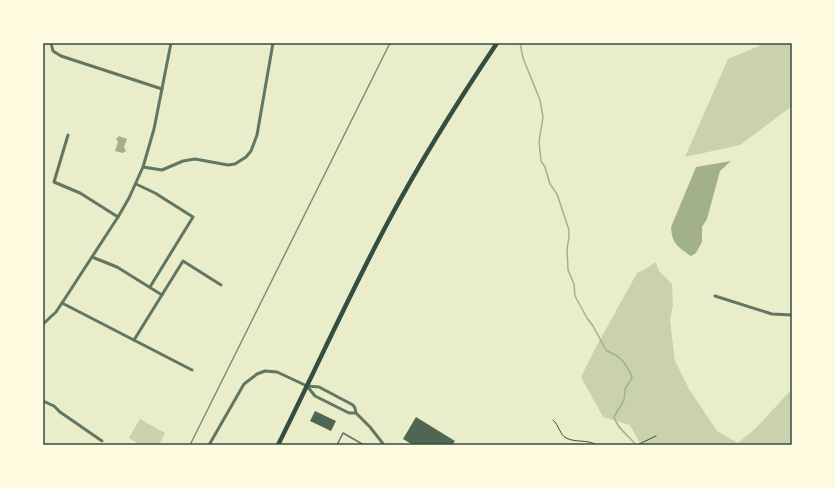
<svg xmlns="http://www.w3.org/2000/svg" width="835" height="488" font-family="'Playfair Display',serif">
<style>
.green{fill:#cad2ad}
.water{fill:#a3b18a}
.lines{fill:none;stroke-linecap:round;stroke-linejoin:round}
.stream{stroke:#a3b18a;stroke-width:1.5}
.building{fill:#4f6655}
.path{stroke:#344e41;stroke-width:1}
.service{stroke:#617663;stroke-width:1.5}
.minor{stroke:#617663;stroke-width:3}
.secondary{stroke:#344e41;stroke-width:4.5}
.rail{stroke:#7c8e77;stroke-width:1.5}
.neatline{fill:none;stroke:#344e41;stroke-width:1.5}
</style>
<rect width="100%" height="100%" fill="#e9edc9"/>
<!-- green -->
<g class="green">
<polygon points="761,43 792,43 792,106 740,145 685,157 728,59 759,46"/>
<polygon points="656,262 659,271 672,284 673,305 670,320 675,361 689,389 717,431 738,443 755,429 792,389 792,445 641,445 630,425 603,417 581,377 596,347 637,273 644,270"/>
<polygon points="140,419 165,433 159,445 141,445 129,438"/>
</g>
<!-- water -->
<g class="water">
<polygon points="119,136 127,139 124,147 126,151 123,153 115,151 118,142 116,139"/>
<path d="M 731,161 L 720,171 L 707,219 L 702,227 L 702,242 L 696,253 L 691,256 C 678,247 672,244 671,227 L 696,167 Z"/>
</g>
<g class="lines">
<!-- stream -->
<path class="stream" d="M 520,43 L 523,58 L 540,100 L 543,117 L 539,142 L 541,161 L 545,167 L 550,184 L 557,194 L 569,230 L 569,237 L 567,249 L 568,270 L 574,284 L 575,296 L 587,318 L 593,326 L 606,350 L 617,356 L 623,361 L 630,372 L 632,378 L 625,389 L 624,400 L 614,417 C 618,430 629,435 636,445"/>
</g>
<!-- building -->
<g class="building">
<polygon points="315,411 336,421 331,431 310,421"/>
<polygon points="416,417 455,441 452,445 413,445 403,439"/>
</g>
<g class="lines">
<!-- path -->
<g class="path">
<path d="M 553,420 C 559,425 560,435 566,438 C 576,443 587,439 597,445"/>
<polyline points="637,445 656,436"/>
</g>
<!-- service -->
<polyline class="service" points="337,445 343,433 364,445"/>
<!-- minor -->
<g class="minor">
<polyline points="51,43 53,51 61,56 162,89"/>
<polyline points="68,135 54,182 80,193 118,217"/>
<polyline points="143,167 162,170 183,161 195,159 228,165 235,164 246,157 251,151 257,135 273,43"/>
<polyline points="136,184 155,193 193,217 150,287"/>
<polyline points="92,257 117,267 162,295"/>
<polyline points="715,296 772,314 792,315"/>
<polyline points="62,303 192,370"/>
<polyline points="43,324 56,312 62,303 118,217 129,198 143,167 154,129 171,43"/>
<polyline points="134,340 183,261 221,285"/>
<polyline points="307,386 315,396 349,413 356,413"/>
<polyline points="43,401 54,406 60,412 102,441"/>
<polyline points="209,445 244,384 257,374 265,371 277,372 307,386 319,387 353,405 355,408 356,413 370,427 384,445"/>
</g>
<!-- secondary -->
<path class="secondary" d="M 278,445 C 315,371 349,295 388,222 C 421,160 458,101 497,43"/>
<!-- rail -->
<polyline class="rail" points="190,445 390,43"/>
</g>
<!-- border -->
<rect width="835" height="488" fill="none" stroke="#fefae0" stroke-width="88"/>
<rect x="44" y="44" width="747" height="400" class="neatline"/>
</svg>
